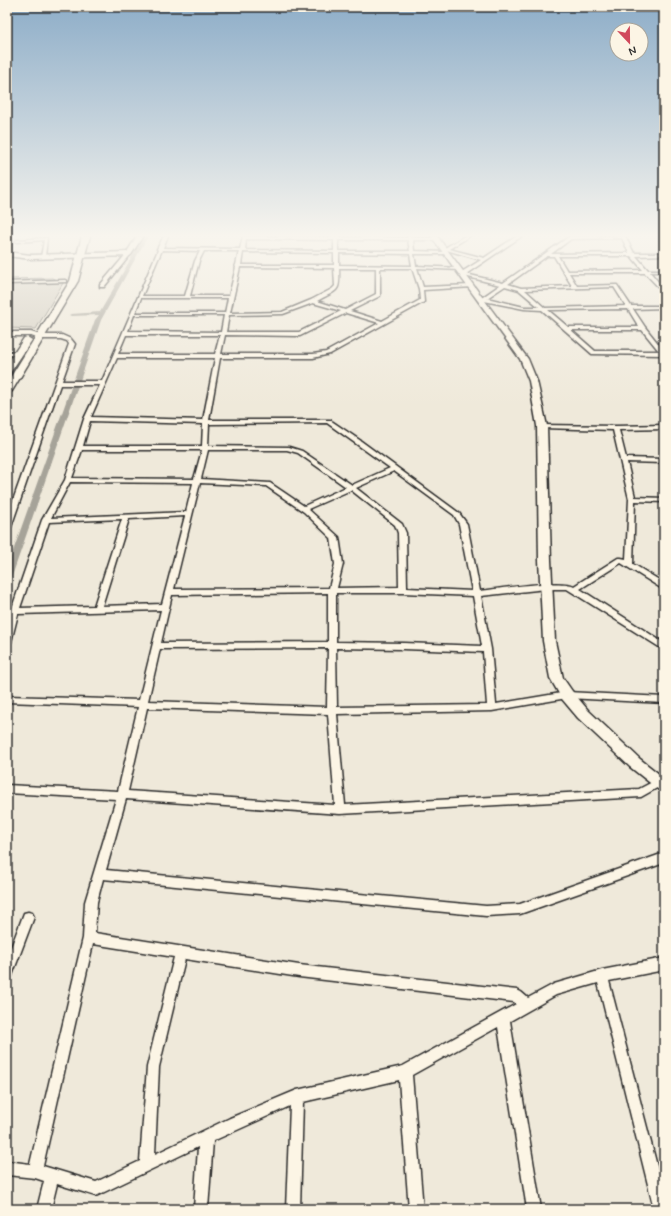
<svg xmlns="http://www.w3.org/2000/svg" width="671" height="1216" font-family="Mynerve,sans-serif">
<style>
.green{fill:#d2cdc0;stroke:#7e7c76}
.lines{fill:none;stroke-linecap:round;stroke-linejoin:round}
.canal{fill:#a6a399;fill-rule:evenodd}
.minor-casing{stroke:#2b2b2b;stroke-width:3}
.tertiary-casing{stroke:#2b2b2b;stroke-width:3}
.secondary-casing{stroke:#2b2b2b;stroke-width:3}
.trunk-casing{stroke:#2b2b2b;stroke-width:3}
.minor{fill:#fcf5e5;fill-rule:evenodd}
.tertiary{fill:#fcf5e5;fill-rule:evenodd}
.secondary{fill:#fcf5e5;fill-rule:evenodd}
.trunk{fill:#fcf5e5;fill-rule:evenodd}
</style>
<rect width="100%" height="100%" fill="#efe9da"/>
<filter id="ink" filterUnits="userSpaceOnUse"><feTurbulence type="fractalNoise" baseFrequency=".025" numOctaves="2"/><feDisplacementMap in="SourceGraphic" scale="8" xChannelSelector="R" yChannelSelector="G"/><feConvolveMatrix kernelMatrix="1 2 1 2 8 2 1 2 1" color-interpolation-filters="sRGB"/></filter>
<g filter="url(#ink)">
<!-- green -->
<polygon class="green" points="52,278 63,283 36,329 7,328 7,279"/>
<g class="lines">
<!-- canal -->
<polygon class="canal" points="144,236 148,236 101,320 11,579 7,582 7,568 95,320 99,315 71,316 69,315 71,314 100,312"/>
<!-- minor casing -->
<g class="minor-casing">
<g id="minor">
<path d="M 164,236 L 168,236 L 163,248 L 240,249 L 243,236 L 408,238 L 408,236 L 412,236 L 412,238 L 437,238 L 438,239 L 436,240 L 413,240 L 414,251 L 447,252 L 449,252 L 449,254 L 414,254 L 416,266 L 459,268 L 461,269 L 459,270 L 417,268 L 423,287 L 471,285 L 473,286 L 473,287 L 423,290 L 424,302 L 330,354 L 313,358 L 220,358 L 209,420 L 330,420 L 361,441 L 459,513 L 467,524 L 480,591 C 497,589 561,579 574,586 L 618,558 L 621,558 L 626,559 L 629,499 L 613,430 L 542,428 L 540,427 L 540,425 L 616,426 L 664,425 L 664,429 L 619,430 L 626,458 L 664,459 L 664,463 L 627,462 L 635,497 L 664,498 L 664,502 L 635,501 L 633,564 L 664,583 L 664,590 L 621,563 L 580,589 L 664,643 L 664,650 L 567,589 L 546,589 L 481,596 L 491,649 L 496,704 L 567,692 L 664,697 L 664,703 L 567,698 L 492,711 L 337,714 L 345,805 L 639,789 L 660,778 L 663,779 L 664,784 L 641,797 L 340,814 L 126,799 L 106,870 L 486,906 L 520,904 L 664,853 L 664,863 L 520,914 L 486,916 L 103,879 L 97,902 L 95,933 L 299,965 L 517,990 L 521,992 L 528,998 L 554,984 L 602,970 L 664,958 L 664,970 L 609,981 L 664,1193 L 664,1209 L 654,1209 L 598,983 L 556,995 L 510,1021 L 541,1209 L 527,1209 L 498,1027 L 412,1075 L 423,1209 L 409,1209 L 399,1080 L 303,1102 L 300,1209 L 286,1209 L 290,1106 L 213,1141 L 208,1209 L 194,1209 L 198,1147 L 96,1196 L 57,1184 L 51,1209 L 37,1209 L 44,1181 L 35,1178 L 7,1175 L 7,1161 L 30,1164 L 83,938 L 85,902 L 116,799 L 7,793 L 7,785 L 118,791 L 138,707 L 7,702 L 7,696 L 139,700 L 161,610 L 18,614 L 11,642 L 10,644 L 7,645 L 7,626 L 11,611 L 42,520 L 65,480 L 84,419 L 100,385 L 60,385 L 11,527 L 7,529 L 7,517 L 69,344 L 67,341 L 61,339 L 40,339 L 31,336 L 7,336 L 7,332 L 31,332 L 40,335 L 62,335 L 71,339 L 75,344 L 62,381 L 102,381 L 158,250 L 157,249 ZM 246,239 L 334,240 L 334,251 L 245,250 ZM 338,240 L 408,240 L 410,251 L 338,251 ZM 162,250 L 200,251 L 195,261 L 185,296 L 142,296 ZM 204,251 L 239,251 L 236,265 L 235,266 L 236,267 L 229,296 L 190,296 L 199,261 ZM 243,252 L 334,253 L 334,265 L 241,265 ZM 339,253 L 410,254 L 412,266 L 339,265 ZM 240,267 L 334,268 L 335,286 L 332,289 L 311,300 L 282,312 L 230,313 ZM 339,268 L 376,268 L 376,294 L 345,310 L 317,301 C 339,289 340,293 339,268 ZM 380,268 L 412,268 L 419,289 L 420,300 L 382,321 L 350,311 L 380,296 ZM 141,298 L 228,298 L 225,313 L 135,313 ZM 313,303 L 341,311 L 299,332 L 226,332 L 229,315 L 283,314 ZM 346,313 L 379,323 L 326,352 L 313,354 L 221,354 L 225,335 L 300,336 ZM 134,315 L 224,315 L 221,332 L 128,331 ZM 126,335 L 220,335 L 215,354 L 118,354 ZM 117,358 L 215,358 L 203,420 L 91,417 ZM 90,421 L 203,424 L 202,446 L 83,446 ZM 327,423 L 390,468 L 352,485 L 302,451 L 289,447 L 208,446 L 209,424 ZM 82,450 L 202,450 L 194,479 L 72,478 ZM 208,450 L 287,450 L 298,453 L 346,487 L 304,506 L 270,483 L 201,479 ZM 394,471 L 454,515 L 459,524 L 472,591 L 407,588 L 406,533 L 402,524 L 356,488 ZM 70,482 L 193,483 L 186,512 L 51,518 ZM 200,483 L 266,486 L 304,512 L 331,538 L 335,564 L 329,588 L 174,589 ZM 351,490 L 395,525 L 398,533 L 399,587 L 337,588 L 343,564 L 339,537 L 308,509 ZM 185,516 L 162,604 L 102,606 L 129,519 ZM 122,519 L 94,606 L 20,608 L 49,522 ZM 328,593 L 328,642 L 161,643 L 172,595 ZM 336,593 L 403,593 L 473,596 L 482,646 L 404,643 L 336,642 ZM 328,648 L 327,707 L 148,701 L 160,649 ZM 336,648 L 404,649 L 483,652 L 487,705 L 337,707 ZM 147,708 L 328,714 L 335,805 L 128,791 ZM 93,944 L 174,957 L 147,1067 L 140,1161 L 96,1182 L 43,1166 ZM 185,959 L 299,977 L 514,1002 L 516,1004 L 403,1066 L 297,1090 L 230,1118 L 155,1154 L 159,1067 Z"/>
<path d="M 465,236 L 470,236 L 449,249 L 484,258 L 517,236 L 522,236 L 466,274 L 503,283 L 570,236 L 625,236 L 634,253 L 664,253 L 664,255 L 636,256 L 648,270 L 664,270 L 664,272 L 650,272 L 664,289 L 664,293 L 645,273 L 569,273 L 577,286 L 617,285 L 631,306 L 664,306 L 664,308 L 633,309 L 645,327 L 664,351 L 664,355 L 592,354 L 542,310 L 524,309 L 484,301 L 480,301 L 480,299 L 500,285 L 460,275 L 460,273 L 481,260 L 443,249 ZM 622,238 L 629,253 L 551,254 L 571,239 ZM 547,256 L 554,256 L 572,286 L 521,288 L 508,284 ZM 558,256 L 631,256 L 643,270 L 567,271 ZM 505,286 L 519,290 L 539,307 L 524,307 L 487,298 ZM 614,287 L 626,306 L 545,308 L 525,290 ZM 628,309 L 639,327 L 568,327 L 548,310 ZM 571,330 L 642,330 L 659,351 L 595,351 Z"/>
<polygon points="47,238 45,257 43,258 41,257 44,240 17,242 15,241 17,240"/>
<polygon points="127,253 131,254 104,287 100,287 100,285"/>
<polygon points="65,280 67,281 67,282 7,284 7,282"/>
<polygon points="18,351 20,352 20,354 7,356 7,352"/>
<polygon points="28,912 32,913 34,917 11,978 7,980 7,958 24,913"/>
</g>
</g>
<!-- tertiary casing -->
<g class="tertiary-casing">
<polygon id="tertiary" points="137,236 143,236 131,255 129,256 31,259 7,256 7,252 31,255 127,252"/>
</g>
<!-- secondary casing -->
<g class="secondary-casing">
<polygon id="secondary" points="431,236 437,236 528,359 537,381 547,426 551,560 555,641 563,678 572,691 588,710 640,759 664,778 664,792 659,790 630,767 578,718 562,699 550,678 543,641 539,560 537,426 529,381 520,359"/>
</g>
<!-- trunk casing -->
<g class="trunk-casing">
<g id="trunk">
<polygon points="82,236 90,236 78,281 12,391 7,394 7,383 70,281"/>
<polygon points="27,337 32,340 10,373 7,374 7,364 24,338"/>
</g>
</g>
<!-- minor -->
<use href="#minor" class="minor"/>
<!-- tertiary -->
<use href="#tertiary" class="tertiary"/>
<!-- secondary -->
<use href="#secondary" class="secondary"/>
<!-- trunk -->
<use href="#trunk" class="trunk"/>
</g>
</g>
<!-- sky -->
<linearGradient id="sky" x2="0" y2="1"><stop stop-color="#8dadc8"/><stop offset="0.58" stop-color="#f8f5ee"/><stop offset="1" stop-color="#f8f5ee" stop-opacity="0"/></linearGradient>
<rect width="671" height="406" fill="url(#sky)"/>
<!-- margin -->
<rect width="671" height="1216" fill="none" stroke="#fcf5e5" stroke-width="24"/>
<rect x="12" y="12" width="647" height="1192" fill="none" stroke="#2b2b2b" stroke-width="1.5" filter="url(#ink)"/>
<!-- north arrow -->
<g transform="translate(629 42) rotate(158)"><circle r="19" fill="#fcf5e5" stroke="#a8a49b"/>
<path d="M0-3L7 15L0 10L-7 15Z" fill="#d1495b"/>
<text y="-6" font-size="11" font-weight="bold" text-anchor="middle" fill="#2b2b2b">N</text>
</g>
</svg>
